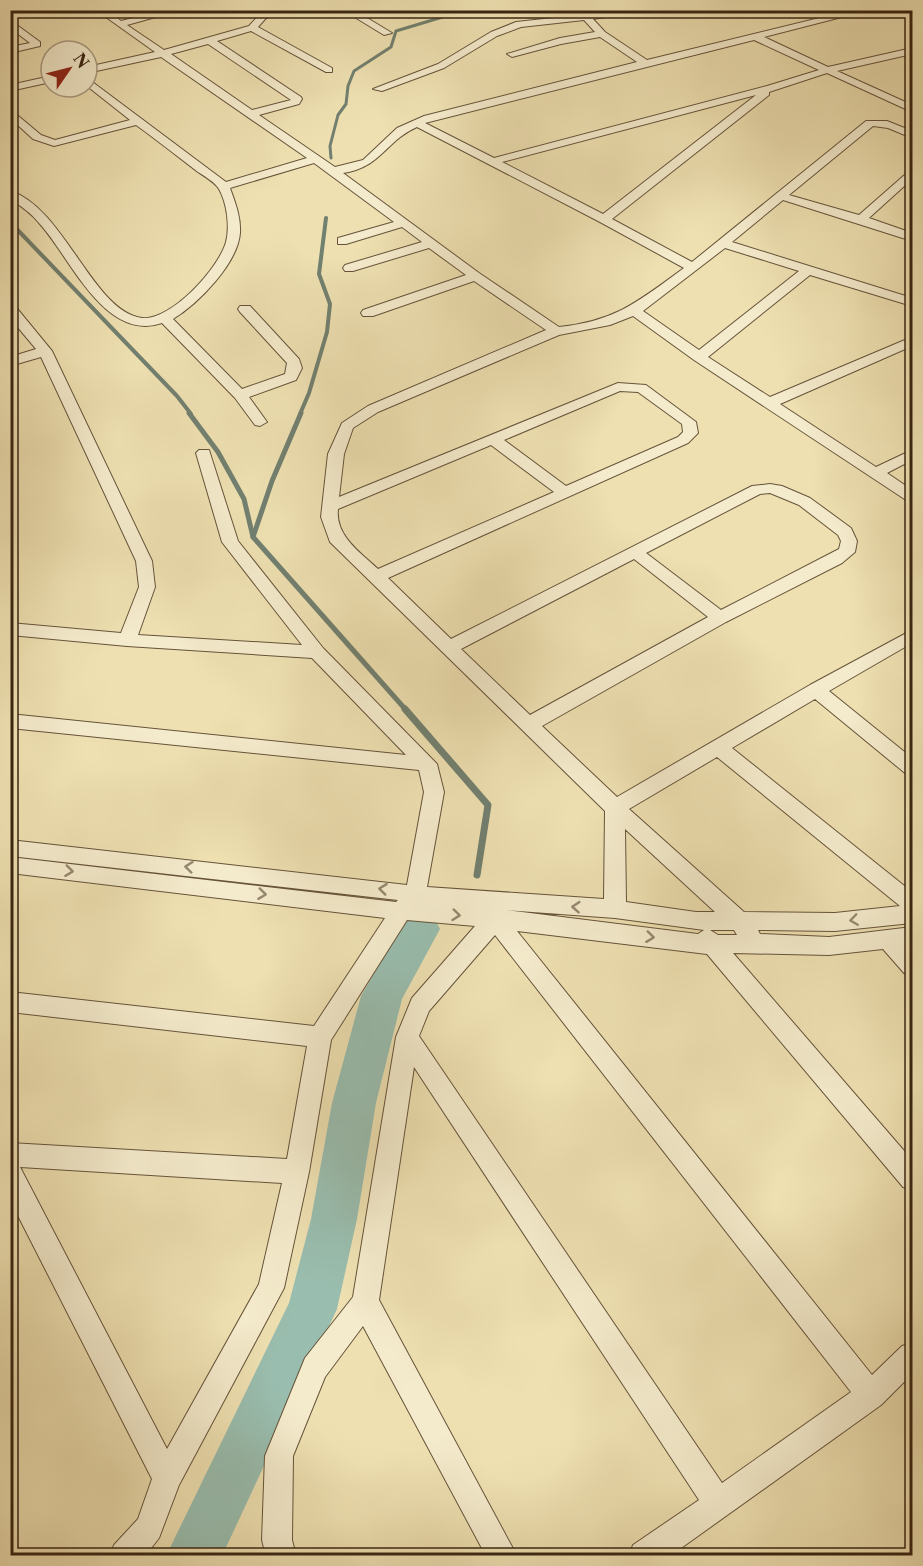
<svg xmlns="http://www.w3.org/2000/svg" width="923" height="1566" font-family="'Libre Caslon Text',serif">
<style>
.lines{fill:none;stroke-linecap:round;stroke-linejoin:round}
.stream-far3{stroke:#728070;stroke-width:3}
.stream-far2{stroke:#728070;stroke-width:4}
.stream-far1{stroke:#728070;stroke-width:5}
.stream{stroke:#728070;stroke-width:7}
.river{fill:#99bdae;fill-rule:evenodd}
.minor-casing{stroke:#66533a;stroke-width:2}
.minor{fill:#f4ebcc;fill-rule:evenodd}
.oneway{stroke:#96886f}
</style>
<rect width="100%" height="100%" fill="#eee0b1"/>
<filter id="stains"><feTurbulence type="fractalNoise" baseFrequency=".00333" numOctaves="4"/><feColorMatrix values="0 0 0 0 .2 0 0 0 0 .09 0 0 0 0 .02 0 0 0 .5 -.17"/></filter>
<radialGradient id="worn" r=".72"><stop offset=".6" stop-color="#630" stop-opacity="0"/><stop offset="1" stop-color="#630" stop-opacity=".3"/></radialGradient>
<g class="lines">
<!-- stream-far3 -->
<polyline class="stream-far3" points="331,158 330,146 338,115 346,104 348,86 354,71 391,47 396,31 466,10"/>
<!-- stream-far2 -->
<g class="stream-far2">
<polyline points="10,222 177,396 191,414"/>
<polyline points="300,414 309,393 327,332 330,304 319,274 326,218"/>
</g>
<!-- stream-far1 -->
<g class="stream-far1">
<polyline points="189,413 218,452 244,499 253,537 406,710"/>
<polyline points="253,537 272,481 301,413"/>
</g>
<!-- stream -->
<polyline class="stream" points="405,709 488,805 477,875"/>
<!-- river -->
<polygon class="river" points="420,912 434,917 440,929 402,999 376,1103 357,1219 337,1309 222,1556 166,1556 289,1303 311,1219 332,1103 361,996 406,917"/>
<!-- minor casing -->
<g class="minor-casing">
<g id="minor">
<path d="M 96,10 L 107,10 L 121,21 L 164,10 L 181,10 L 127,25 L 164,50 L 249,26 L 260,14 L 270,10 L 285,10 L 266,18 L 258,27 L 332,68 L 332,72 L 326,72 L 251,31 L 217,41 L 301,97 L 302,99 L 299,104 L 259,115 L 335,167 L 363,160 L 397,128 L 424,116 L 637,62 L 600,37 L 561,44 L 512,57 L 507,54 L 560,38 L 595,32 L 584,20 L 521,27 L 497,36 L 444,68 L 382,91 L 373,89 L 438,64 L 491,32 L 516,22 L 581,15 L 580,10 L 589,10 L 590,14 L 646,10 L 593,19 L 605,32 L 647,60 L 852,10 L 869,10 L 764,37 L 828,67 L 912,48 L 912,54 L 837,71 L 912,105 L 912,112 L 827,73 L 769,92 L 769,95 L 612,219 L 692,262 L 866,121 L 887,121 L 912,131 L 912,138 L 888,128 L 873,126 L 789,195 L 859,215 L 908,172 L 912,171 L 912,179 L 869,218 L 912,233 L 912,241 L 783,200 L 732,242 L 912,298 L 912,306 L 810,275 L 708,357 L 770,397 L 912,337 L 912,346 L 780,404 L 876,467 L 912,450 L 912,460 L 887,473 L 912,490 L 912,502 L 906,500 L 694,360 L 633,316 L 610,325 L 559,335 L 378,412 L 353,428 L 344,454 L 339,497 L 618,383 L 646,385 L 696,422 L 698,433 L 688,443 L 388,578 L 451,639 L 752,486 L 770,484 L 782,486 L 810,498 L 851,528 L 857,541 L 855,552 L 842,563 L 726,622 L 542,726 L 617,797 L 810,685 L 912,630 L 912,643 L 829,691 L 912,758 L 912,775 L 905,773 L 815,699 L 732,748 L 912,892 L 912,923 L 835,931 L 758,930 L 760,934 L 829,937 L 912,927 L 912,945 L 908,946 L 912,951 L 912,975 L 904,973 L 883,949 L 829,955 L 733,953 L 912,1160 L 912,1190 L 903,1187 L 707,954 L 517,931 L 872,1375 L 902,1346 L 912,1343 L 912,1374 L 881,1405 L 670,1556 L 629,1556 L 633,1545 L 699,1500 L 414,1067 L 379,1300 L 517,1556 L 486,1556 L 363,1326 L 325,1377 L 293,1456 L 292,1540 L 296,1556 L 266,1556 L 262,1540 L 265,1456 L 305,1358 L 353,1297 L 396,1037 L 412,998 L 475,926 L 407,920 L 331,1040 L 309,1172 L 284,1288 L 179,1485 L 159,1538 L 145,1556 L 110,1556 L 114,1545 L 138,1519 L 152,1479 L 10,1200 L 10,1143 L 287,1159 L 307,1046 L 10,1012 L 10,992 L 314,1026 L 385,918 L 10,873 L 10,857 L 396,902 L 398,900 L 10,856 L 10,840 L 407,885 L 424,792 L 419,770 L 10,728 L 10,714 L 406,755 L 312,658 L 127,646 L 10,635 L 10,623 L 121,633 L 139,587 L 136,561 L 41,357 L 10,366 L 10,357 L 36,349 L 10,318 L 10,305 L 15,306 L 52,351 L 152,561 L 155,587 L 138,635 L 302,645 L 222,542 L 196,453 L 199,450 L 209,450 L 238,541 L 323,648 L 437,764 L 444,792 L 427,887 L 604,899 L 605,811 L 330,542 L 321,517 L 328,454 L 342,423 L 368,406 L 546,330 L 474,281 L 373,316 L 363,316 L 361,313 L 363,310 L 466,275 L 429,248 L 353,271 L 345,271 L 343,268 L 345,265 L 422,242 L 402,227 L 346,244 L 338,244 L 338,238 L 394,222 L 314,163 L 230,188 C 235,202 241,217 240,233 C 238,263 198,304 173,319 L 242,389 L 285,374 L 287,363 L 240,312 L 238,309 L 240,306 L 250,306 L 299,359 L 302,368 L 296,380 L 249,397 L 267,422 L 260,426 L 255,425 L 235,398 L 162,323 C 104,343 70,256 39,223 C 31,213 21,206 10,199 L 10,191 C 64,207 93,312 142,318 C 171,321 219,268 226,242 C 230,227 227,203 219,189 C 215,182 204,176 198,172 C 177,156 157,140 136,125 L 54,146 L 33,139 L 10,118 L 10,109 L 41,135 L 55,140 L 130,120 L 87,86 L 87,78 L 226,182 L 307,158 L 161,57 L 87,73 L 87,67 L 155,52 ZM 754,40 L 819,70 L 767,86 L 494,158 L 425,123 ZM 208,44 L 291,100 L 252,110 L 171,54 ZM 756,95 L 603,214 L 502,162 ZM 417,127 L 600,222 L 684,268 C 639,301 616,321 559,327 L 479,273 L 343,173 C 382,167 385,141 417,127 ZM 725,248 L 799,271 L 699,350 L 643,311 ZM 620,391 L 638,392 L 682,424 L 683,432 L 678,437 L 566,486 L 504,440 ZM 491,445 L 554,492 L 378,569 C 361,553 335,536 338,509 ZM 770,493 L 799,505 L 838,535 L 841,541 L 839,549 L 721,610 L 646,553 L 760,494 ZM 634,559 L 708,617 L 530,715 L 461,649 ZM 717,757 L 900,906 L 835,913 L 744,912 L 629,809 ZM 625,829 L 715,912 L 696,912 L 626,902 ZM 506,910 L 615,918 L 704,930 L 698,934 ZM 710,930 L 734,930 L 737,935 L 718,935 ZM 495,935 L 851,1392 L 722,1483 L 419,1036 L 429,1011 ZM 20,1167 L 282,1183 L 259,1284 L 167,1449 Z"/>
<polygon points="343,10 354,10 392,33 384,35"/>
<polygon points="10,20 40,42 40,46 10,53 10,47 30,43 10,28"/>
<polygon points="51,76 51,82 10,91 10,85"/>
</g>
</g>
<!-- minor -->
<use href="#minor" class="minor"/>
</g>
<!-- one-way arrows -->
<defs><path id="oneway-chevron" d="M-2-3.5L2.5 0L-2 3.5" fill="none" stroke-width="1.6" stroke-linecap="round" stroke-linejoin="round" transform="scale(1.5)"/></defs>
<g class="oneway">
<use href="#oneway-chevron" transform="translate(189 867) rotate(-174)"/>
<use href="#oneway-chevron" transform="translate(69 871) rotate(7)"/>
<use href="#oneway-chevron" transform="translate(383 889) rotate(-173)"/>
<use href="#oneway-chevron" transform="translate(262 894) rotate(7)"/>
<use href="#oneway-chevron" transform="translate(576 907) rotate(-176)"/>
<use href="#oneway-chevron" transform="translate(456 915) rotate(6)"/>
<use href="#oneway-chevron" transform="translate(854 920) rotate(172)"/>
<use href="#oneway-chevron" transform="translate(650 937) rotate(7)"/>
</g>
<!-- margin -->
<rect width="923" height="1566" fill="none" stroke="#eee0b1" stroke-width="36"/>
<rect x="12" y="12" width="899" height="1542" fill="none" stroke="#382412" stroke-width="3"/>
<rect x="18" y="18" width="887" height="1530" fill="none" stroke="#382412" stroke-width="1.5"/>
<!-- north arrow -->
<g transform="translate(69 69) rotate(55)"><circle r="28" fill="#f4ebcc" stroke="#a99b82" stroke-width="1.5"/>
<path d="M0-4.5L10 22L0 15L-10 22Z" fill="#8f2418"/>
<text y="-9" font-size="16" font-weight="bold" text-anchor="middle" fill="#382412">N</text>
</g>
<rect width="100%" height="100%" filter="url(#stains)"/>
<rect width="100%" height="100%" fill="url(#worn)"/>
</svg>
